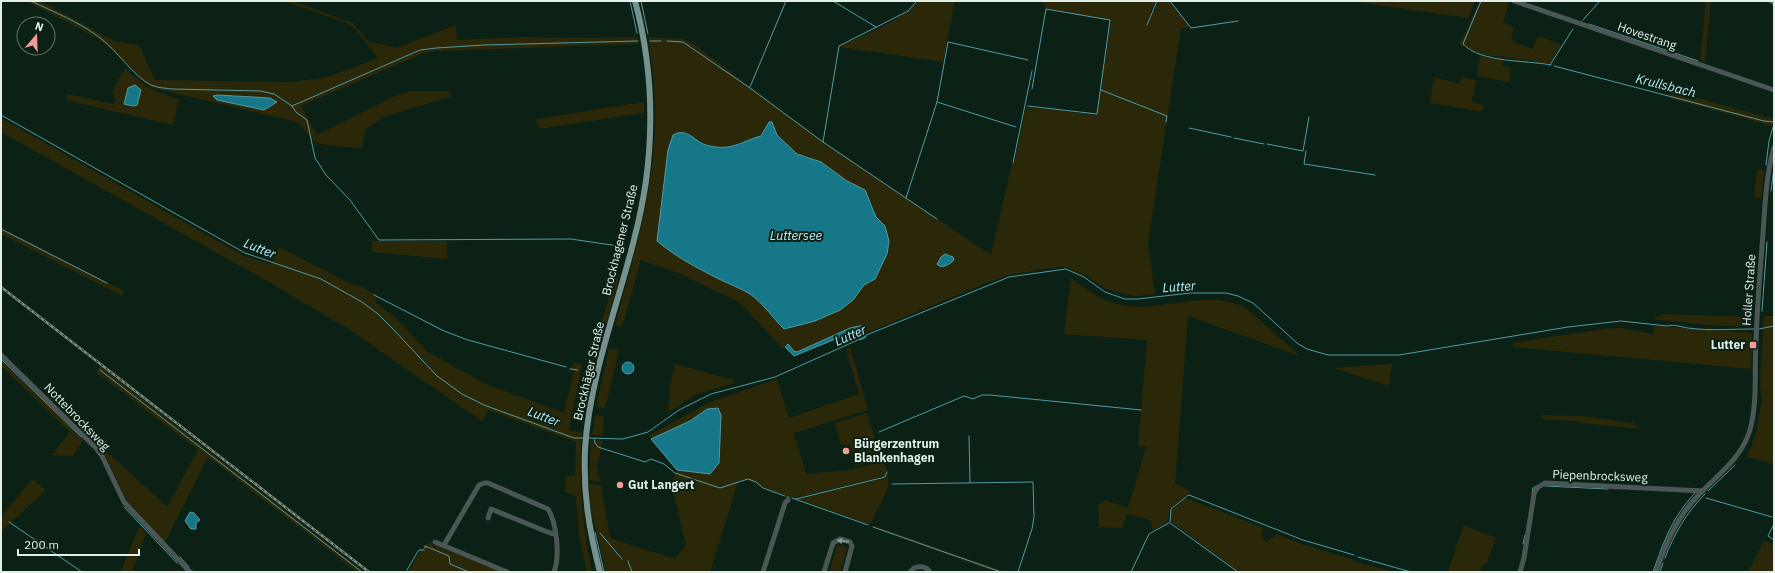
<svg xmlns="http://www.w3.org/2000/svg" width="1775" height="573" font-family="'IBM Plex Sans',sans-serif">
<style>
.green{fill:#2b2809;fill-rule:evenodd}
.water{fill:#157788;stroke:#539ba5}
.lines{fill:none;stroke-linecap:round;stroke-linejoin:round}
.stream{stroke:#539ba5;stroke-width:1}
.minor{stroke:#4a5755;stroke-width:5}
.major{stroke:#77928e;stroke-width:6}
.rail-casing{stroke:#819288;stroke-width:2.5}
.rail{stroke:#0b2115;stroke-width:1;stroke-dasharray:3;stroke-linecap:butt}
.oneway{fill:#8f9c97}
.poi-dot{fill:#f59b97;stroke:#0b2115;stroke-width:1.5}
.labels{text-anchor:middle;stroke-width:4;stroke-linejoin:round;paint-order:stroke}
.street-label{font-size:12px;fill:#e3f0e8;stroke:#0b2115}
.poi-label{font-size:12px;font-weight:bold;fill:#e3f0e8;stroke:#0b2115;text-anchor:start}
.water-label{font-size:13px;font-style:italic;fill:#b9edf8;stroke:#0b2115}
</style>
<rect width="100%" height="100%" fill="#0b2115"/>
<!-- green -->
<g class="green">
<path d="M 26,1 L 41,1 L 114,41 L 139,45 L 155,80 L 292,82 L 328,77 L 378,58 L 355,29 L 347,23 L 284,1 L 293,1 L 353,23 L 368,41 L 396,48 L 456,25 L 457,40 L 523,37 L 564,38 L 637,37 L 638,44 L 437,51 L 422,54 L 301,106 L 317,135 L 391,98 L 410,91 L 451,91 L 450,97 L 383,117 L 365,130 L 362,148 C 353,147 321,146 315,142 C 307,137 305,128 297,122 L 153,88 L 146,84 L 110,48 L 97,38 ZM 217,95 L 270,98 L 263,110 L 217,100 L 213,96 Z"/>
<path d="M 918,1 L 955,1 L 943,62 L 839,47 C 844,43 850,42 856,39 C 876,30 904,18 918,1 Z"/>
<path d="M 1041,1 L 1157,1 L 1152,8 L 1147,26 L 1158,1 L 1169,1 L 1190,27 L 1181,28 L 1148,243 L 1155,294 L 1137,296 L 1118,293 L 1106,289 L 1085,275 L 1067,267 L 1043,269 L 1008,275 L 989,282 L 864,334 L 859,326 L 850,328 L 797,352 C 792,351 791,345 786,344 L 783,349 L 740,303 L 681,274 L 641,260 L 622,327 L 615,325 C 633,260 653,196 655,128 C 656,98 653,68 648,37 L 684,39 L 691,42 L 822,141 L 991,255 L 1012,164 L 1014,164 L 1026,107 L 1097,115 L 1111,20 L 1046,8 ZM 769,122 L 777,135 L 797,154 L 813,158 L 854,185 L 872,203 L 876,217 L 885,226 L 885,260 L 875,279 L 864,285 L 853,300 L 769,314 L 762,302 L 749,293 L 692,266 L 657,241 L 671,140 L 688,133 C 724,158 724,145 761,136 Z"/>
<polygon points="1350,1 1475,1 1468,18"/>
<polygon points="1480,1 1509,2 1503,23 1514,27 1511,39 1515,43 1533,49 1536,39 1538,39 1539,36 1562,45 1549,64 1481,54 1465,46 1459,45"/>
<polygon points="1706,1 1711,1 1705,62 1700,60"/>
<polygon points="1480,56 1503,60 1503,66 1511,68 1509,82 1477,76"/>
<path d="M 125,68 C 146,87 151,91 179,99 L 173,125 L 66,100 L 67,94 L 114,104 L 116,101 L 112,92 Z"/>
<polygon points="1434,77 1460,84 1462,77 1476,80 1472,102 1484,105 1482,112 1430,103"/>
<polygon points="1672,91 1774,119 1772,126 1669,98"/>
<polygon points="644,102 644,113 538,129 536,119"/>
<path d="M 1,118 L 244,256 L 271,264 L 279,247 L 349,283 L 359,286 L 377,295 L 375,302 L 398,320 L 428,352 L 488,385 L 564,413 L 574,371 L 571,370 L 573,363 L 582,364 L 569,430 L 582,432 C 578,484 582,522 592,572 L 587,572 L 579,534 L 576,497 L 565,492 L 566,476 L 575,476 L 576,442 L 488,410 L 483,422 L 350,330 L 267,281 L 1,132 Z"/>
<polygon points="1757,169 1764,170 1761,198 1754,197"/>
<polygon points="1,228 124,291 122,296 1,234"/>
<polygon points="372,241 447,241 447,259 372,252"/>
<polygon points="615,278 619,279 603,335 598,343 592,363 588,362 593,343 598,334"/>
<path d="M 1071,278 C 1083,287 1096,297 1111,302 C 1153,318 1200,287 1245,307 L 1300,356 L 1188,316 L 1175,484 L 1191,491 L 1170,509 L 1167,523 L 1153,530 L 1150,520 L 1127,514 L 1122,528 L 1099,527 L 1098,505 L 1106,500 L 1128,508 L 1146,447 L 1138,446 L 1147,340 L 1064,334 Z"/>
<polygon points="1663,314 1752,317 1752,327 1709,325 1652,319"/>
<polygon points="1764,316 1774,316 1774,464 1747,457 1756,434 1762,399 1760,384"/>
<polygon points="1654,326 1752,333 1751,369 1513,347 1513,343 1605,329 1621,328 1653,334"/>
<polygon points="850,347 868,410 794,433 806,474 848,470 884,462 887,471 885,476 795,498 762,487 748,480 738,482 710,572 606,572 591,510 589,484 601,485 610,538 675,559 686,545 671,483 677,470 710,474 707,409 690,421 651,439 649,435 710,402 777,379 789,418 859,394 846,349"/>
<polygon points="609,348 619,350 605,408 596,407"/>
<polygon points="1,360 83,440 73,456 52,455 70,432 1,366"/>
<polygon points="675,364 734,380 734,383 697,394 668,413 670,385"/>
<polygon points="1392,364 1389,386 1334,368"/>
<polygon points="100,366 364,572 357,572 208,457 165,542 127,501 104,453 106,451 167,507 198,450 96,372"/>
<polygon points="867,413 881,460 855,466 850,444 841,446 835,423"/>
<polygon points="595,415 604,416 603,436 592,435"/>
<polygon points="1542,415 1581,416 1633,423 1641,429 1582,423 1574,421 1541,419"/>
<polygon points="591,441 603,441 597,466 600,482 589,480"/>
<polygon points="888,477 888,488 871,523 869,524 798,499"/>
<polygon points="32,479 46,490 1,532 1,517"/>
<polygon points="1186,498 1263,528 1261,535 1266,542 1277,534 1301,544 1351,559 1359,563 1395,572 1239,572 1170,521 1172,510"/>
<polygon points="1464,525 1496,538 1486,565 1483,564 1480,572 1448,572"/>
<polygon points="139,526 146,533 132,572 121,572"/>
<polygon points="874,526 1006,572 996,572 874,528"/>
<polygon points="1764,540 1774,545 1774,572 1748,572"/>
<polygon points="430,543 500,572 408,572 424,545"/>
<polygon points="843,545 847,549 840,572 829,572 837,546"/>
</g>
<!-- water -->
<g class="water">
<polygon points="135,85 141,90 137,105 133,106 124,104 128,88"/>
<polygon points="217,95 270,98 277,102 264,110 217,100 213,96"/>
<path d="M 769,122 L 772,122 L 777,135 L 797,154 L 821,162 L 847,181 L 865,190 L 876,217 L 885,226 L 889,241 L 887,254 L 875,279 L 864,285 L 853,300 L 840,310 L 815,321 L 784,329 C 772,317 763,303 750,294 C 740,288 729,284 719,279 C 697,268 676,257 657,241 L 668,150 L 673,135 C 687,127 694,141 706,145 C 731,152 739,142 761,136 Z"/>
<path d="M 945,254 L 953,257 L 954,260 C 950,264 944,268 939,266 L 937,264 L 941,257 Z"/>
<polygon points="859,326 862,326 862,331 866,337 860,340 857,332 855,331 794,356 785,347 788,344 794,351 797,352 850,328"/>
<circle cx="628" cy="368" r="6"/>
<polygon points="718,408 721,415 719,463 710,474 677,470 651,439 690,421 707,409"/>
<polygon points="190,512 194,513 200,520 196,523 196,529 191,529 185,521"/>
</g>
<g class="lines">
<!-- stream -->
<g class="stream">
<path d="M 31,1 C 54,12 79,22 99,37 C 117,50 133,76 151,85 C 158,88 165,88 172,89 L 260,91 L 274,94 L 292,106 L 296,112 L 307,120 L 315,158 L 326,175 L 350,200 L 379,240 L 571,239 L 625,247"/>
<polyline points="630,1 637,33"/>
<polyline points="641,1 648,34"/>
<polyline points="833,1 876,27"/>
<polyline points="1170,1 1191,28 1238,21"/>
<path d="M 1481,1 L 1463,44 C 1481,63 1526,60 1551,65"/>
<polyline points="1583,20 1600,1"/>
<polyline points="1589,24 1698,61"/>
<polyline points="1147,25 1157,1"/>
<polyline points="650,41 661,41"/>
<polyline points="667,41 683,42 750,88 823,142 937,219"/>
<polyline points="1550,65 1573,29"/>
<polyline points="1554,66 1764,121 1774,122"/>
<polyline points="750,87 786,1"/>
<polyline points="1101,90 1167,116 1166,122"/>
<polyline points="937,102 1016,127"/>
<polyline points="292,106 420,50 436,48 484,45 638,41"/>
<polyline points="1028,106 1097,114 1110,20 1046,9 1032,89"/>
<polyline points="1,115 245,253 321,279 362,302 378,314 393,329 437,376 462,394 484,405 574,438 584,438"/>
<polyline points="1189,128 1231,137"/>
<polyline points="1234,138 1264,144"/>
<polyline points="823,142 839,46 908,11 917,1"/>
<polyline points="1267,144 1303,151 1309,117"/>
<polyline points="1306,151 1304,164 1375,175"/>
<polyline points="1013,163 1032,71"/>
<polyline points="1766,165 1769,141 1774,124"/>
<polyline points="1771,191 1774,167"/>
<polyline points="906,198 937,102 948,42 1028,60"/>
<polyline points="1,229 107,283"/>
<polyline points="374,295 444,331 468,340 566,367"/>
<polyline points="1762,311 1767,242"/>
<polyline points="1759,329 1774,326"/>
<path d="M 864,336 L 1009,277 L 1066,269 L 1084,277 L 1105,292 L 1125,299 L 1138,299 L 1190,293 L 1226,293 L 1238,296 L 1253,303 L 1297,343 L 1307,349 L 1328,355 L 1399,355 L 1568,327 L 1621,321 L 1667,326 C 1674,324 1681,327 1688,328 C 1710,331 1732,329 1754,329"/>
<polyline points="1,359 81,437"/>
<polyline points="570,369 578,370"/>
<polyline points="100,370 362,572"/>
<polyline points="879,432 964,396 973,399 982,395 990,395 1141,410"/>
<polyline points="969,436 970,482"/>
<polyline points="589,438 623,439 648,432 679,410 711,394 775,377 860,339"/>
<polyline points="594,439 595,443 598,447 645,462 651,459 664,464 675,473 720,488 748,479 756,482 763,488 785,496"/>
<polyline points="892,484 1033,482 1034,517 1032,529 1018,572"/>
<polyline points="1545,486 1608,489"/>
<polyline points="1708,491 1735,465"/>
<polyline points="1532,493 1533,488 1536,486"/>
<polyline points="1187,496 1189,495 1303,540 1354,555"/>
<polyline points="787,497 789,497"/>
<polyline points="792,498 868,525"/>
<polyline points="1706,498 1772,517"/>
<polyline points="796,499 885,477 887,472"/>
<polyline points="124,507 177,563"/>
<polyline points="1,515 1,516"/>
<polyline points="9,522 82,572"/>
<polyline points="1170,522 1171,509 1186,497"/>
<polyline points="1170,523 1238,572"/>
<polyline points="1774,524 1768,536 1774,540"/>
<polyline points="873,527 1001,572"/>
<polyline points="595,532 604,572"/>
<polyline points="600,533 622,559"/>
<polyline points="1523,544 1525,535"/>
<polyline points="425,548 425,546 449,556 450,564 469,572"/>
<polyline points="180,557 189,567"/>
<polyline points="1358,557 1411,572"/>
<path d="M 1665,558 C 1674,534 1686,513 1705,494"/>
<polyline points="628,561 632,572"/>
<polyline points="407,570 417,553 419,550 424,550"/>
<polyline points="193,571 194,572"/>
<polyline points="1131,572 1149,534 1169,523"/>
<path d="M 1653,572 C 1664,541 1672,517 1696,492"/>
<polyline points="1660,572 1663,563"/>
</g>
<!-- minor -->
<g class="minor">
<polyline points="1514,1 1774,90"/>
<polyline points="1771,1 1774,3"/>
<polyline points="1,355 96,448 102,456 124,502 190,572"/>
<polyline points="488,518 491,509 550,533 555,534"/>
<polyline points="435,542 507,572"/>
<path d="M 444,545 L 479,485 L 484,483 L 488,483 L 548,509 C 557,524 560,556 554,572"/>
<polyline points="763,572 785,503 788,500"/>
<polyline points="824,572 833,543 840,539 850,542 852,546 845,572"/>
<path d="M 910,572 L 914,568 C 920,566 926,566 930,572"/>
<polyline points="1520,572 1524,558 1534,494 1537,488 1545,483 1703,491"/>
<path d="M 1656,572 C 1665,546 1675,521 1694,500 C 1713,478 1739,462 1749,433 C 1758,405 1754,372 1756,343 C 1757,307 1760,270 1763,234 C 1765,205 1766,176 1774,147"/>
</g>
<!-- major -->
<path class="major" d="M 600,572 C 589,530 583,493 585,449 C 591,357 633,272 646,181 C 654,121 651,60 635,1"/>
<!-- rail casing -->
<g class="rail-casing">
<polyline id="rail" points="1,287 369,572"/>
</g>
<!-- rail -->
<use href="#rail" class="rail"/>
</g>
<!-- one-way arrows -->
<defs><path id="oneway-solid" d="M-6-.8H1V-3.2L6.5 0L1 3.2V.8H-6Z"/></defs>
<use class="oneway" href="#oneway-solid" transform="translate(843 541) rotate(-173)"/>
<!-- markers -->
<g class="poi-dot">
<rect x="1749" y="341" width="8" height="8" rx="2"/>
<circle cx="846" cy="451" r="4"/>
<circle cx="620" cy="485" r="4"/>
</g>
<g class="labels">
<!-- street labels -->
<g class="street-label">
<text transform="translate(1647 36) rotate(19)" y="4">Hovestrang</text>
<text transform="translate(620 240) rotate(-76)" y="4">Brockhagener Straße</text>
<text transform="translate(1749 290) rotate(-86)" y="4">Holler Straße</text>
<text transform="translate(589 371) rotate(-77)" y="4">Brockhäger Straße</text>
<text transform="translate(77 417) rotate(46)" y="4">Nottebrocksweg</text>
<text transform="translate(1600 476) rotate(2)" y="4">Piepenbrocksweg</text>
</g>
<!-- poi labels -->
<g class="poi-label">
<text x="1745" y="349" text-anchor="end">Lutter</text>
<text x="854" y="448">Bürgerzentrum<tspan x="854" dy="14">Blankenhagen</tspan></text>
<text x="628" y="489">Gut Langert</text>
</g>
<!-- water labels -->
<g class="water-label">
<text transform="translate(1666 85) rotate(14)" y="5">Krullsbach</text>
<text x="796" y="240">Luttersee</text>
<text transform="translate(260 248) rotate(22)" y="5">Lutter</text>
<text transform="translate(1179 286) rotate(-4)" y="5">Lutter</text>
<text transform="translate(850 335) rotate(-24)" y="5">Lutter</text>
<text transform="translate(544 416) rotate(21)" y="5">Lutter</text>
</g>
</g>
<!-- border -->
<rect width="1775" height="573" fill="none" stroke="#e3f0e8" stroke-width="4"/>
<!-- north arrow -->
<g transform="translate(36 36) rotate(19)"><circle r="19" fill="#0b2115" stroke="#617469"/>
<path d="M0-3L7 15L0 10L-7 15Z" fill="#f59b97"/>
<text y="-6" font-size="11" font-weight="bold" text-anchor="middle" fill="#e3f0e8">N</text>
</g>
<!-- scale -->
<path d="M18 549v6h121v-6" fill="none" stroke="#e3f0e8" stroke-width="2"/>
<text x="24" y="549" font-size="12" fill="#e3f0e8" stroke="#0b2115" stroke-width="3" paint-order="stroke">200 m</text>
</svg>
